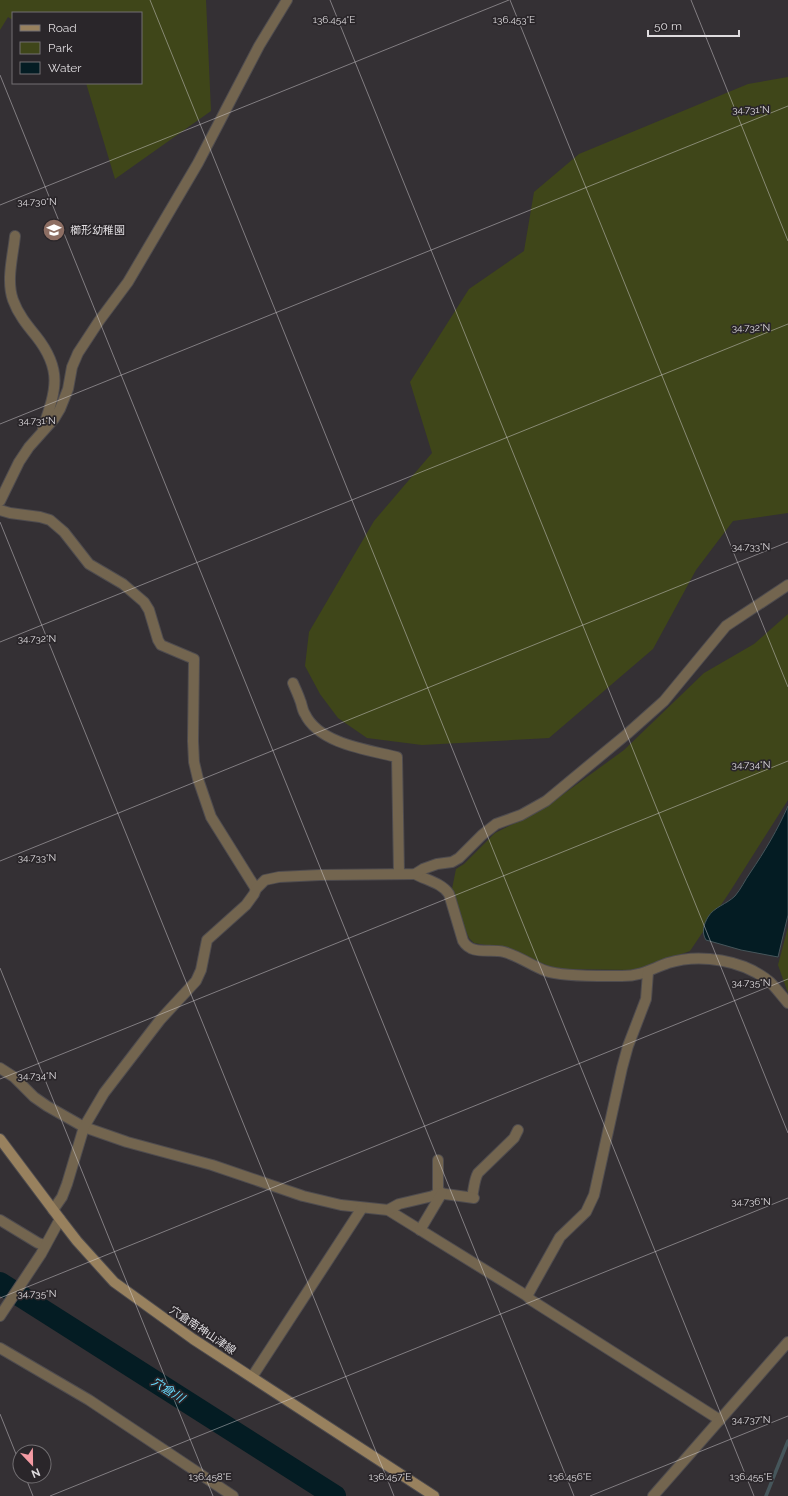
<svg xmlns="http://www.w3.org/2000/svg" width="788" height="1496" font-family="Raleway,'Noto Sans JP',sans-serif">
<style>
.green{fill:#3f4619}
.water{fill:#041c23;stroke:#46565b}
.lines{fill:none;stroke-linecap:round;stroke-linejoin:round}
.stream{stroke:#46565b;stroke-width:3.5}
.river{stroke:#041c23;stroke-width:22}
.minor-casing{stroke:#4f4c4f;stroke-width:12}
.secondary-casing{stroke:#4f4c4f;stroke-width:12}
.minor{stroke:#73654f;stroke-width:10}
.secondary{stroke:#98815e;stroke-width:10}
.ticks{fill:none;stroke:#dfdcdf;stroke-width:1;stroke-opacity:0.45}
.labels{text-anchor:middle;stroke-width:3.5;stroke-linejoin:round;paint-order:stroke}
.poi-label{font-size:11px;fill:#dfdcdf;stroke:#2a262a;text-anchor:start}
.street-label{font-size:11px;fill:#dfdcdf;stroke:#2a262a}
.water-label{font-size:12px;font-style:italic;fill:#66d8fb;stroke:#2a262a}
.ticks-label{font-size:10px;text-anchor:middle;fill:#dfdcdf;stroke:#2a262a;stroke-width:3.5;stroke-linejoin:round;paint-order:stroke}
</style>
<rect width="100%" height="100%" fill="#343034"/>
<!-- green -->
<g class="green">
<polygon points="0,0 206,0 211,111 115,179 86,83 141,83 141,13 13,13 13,20 8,17 0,30"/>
<polygon points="788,77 788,513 733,521 696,570 653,649 549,738 422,745 367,738 338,718 320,694 305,666 309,632 374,521 432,453 410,382 469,289 524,251 534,192 579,154 748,84"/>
<polygon points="788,614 788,800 729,893 690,951 636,970 556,969 508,949 474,943 469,938 460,917 452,889 456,869 464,864 495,833 543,809 624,750 704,673 754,644"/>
<polygon points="788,927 788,993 778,965"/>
</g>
<!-- water -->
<path class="water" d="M 788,806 L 788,915 L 778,957 L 741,950 L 706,940 C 701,932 704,924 708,917 C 714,907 727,904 735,896 C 741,889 745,880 750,873 C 765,851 778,829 788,806 Z"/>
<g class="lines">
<!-- stream -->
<polyline class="stream" points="766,1496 788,1441"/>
<!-- river -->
<polyline class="river" points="0,1283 335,1496"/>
<!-- minor casing -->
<g class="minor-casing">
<g id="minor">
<path d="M 15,236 C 13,256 6,280 13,300 C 18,314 27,325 36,336 C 63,370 56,390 43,428"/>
<polyline points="0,501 19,462 29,447 54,419 60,409 68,389 72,367 78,353 99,321 128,282 198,163 259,46 287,0"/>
<polyline points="0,510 10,513 40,517 50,520 64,532 89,564 123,584 144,602 149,610 158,640 161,645 194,659 193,741 194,762 198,779 211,817 256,889"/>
<path d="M 293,683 C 295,688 298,694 300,700 C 302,704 302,710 305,714 C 319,744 369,750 397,757 L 399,874"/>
<path d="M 415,874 C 426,880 442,883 449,894 L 463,941 C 472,956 490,948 504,952 C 519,956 532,966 546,971 C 562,977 604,976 622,976 C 642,976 651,969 668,963 C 700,953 744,960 770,982 C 776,988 782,996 788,1003"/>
<polyline points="0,1068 14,1077 34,1097 47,1106 84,1127 127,1142 212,1165 303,1196 341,1205 388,1210 527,1296 531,1300 720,1420"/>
<polyline points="438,1193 438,1160"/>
<path d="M 472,1197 C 474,1189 474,1180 478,1173 L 514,1138 L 518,1130"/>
<polyline points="53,1210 62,1197 67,1184 84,1127 104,1093 160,1020 196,981 201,970 207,940 246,905 254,894 256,889 265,880 279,877 320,875 415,874 423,869 437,864 452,862 459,858 482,835 496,824 521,815 546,801 627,734 664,701 726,626 788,585"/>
<polyline points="388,1210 399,1204 433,1196 438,1193 474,1198"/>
<polyline points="0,1220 38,1243 45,1245"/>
<polyline points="420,1230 442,1193"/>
<polyline points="527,1296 560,1237 586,1212 594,1195 622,1068 628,1046 646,999 648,972"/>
<polyline points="0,1316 41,1254 60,1219"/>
<polyline points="0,1348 89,1400 233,1496"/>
<polyline points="252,1377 362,1208"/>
<polyline points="653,1496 788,1342"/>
</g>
</g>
<!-- secondary casing -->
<g class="secondary-casing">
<polyline id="secondary" points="0,1139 60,1219 77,1241 114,1282 193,1339 434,1496"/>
</g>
<!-- minor -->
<use href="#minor" class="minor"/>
<!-- secondary -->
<use href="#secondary" class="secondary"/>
</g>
<!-- ticks -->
<path class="ticks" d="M 150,0 L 754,1496M 330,0 L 788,1133M 510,0 L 788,687M 691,0 L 788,241M 0,75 L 574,1496M 0,205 L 509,0M 0,424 L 788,106M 0,522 L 394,1496M 0,642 L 788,324M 0,861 L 788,542M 0,968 L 213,1496M 0,1079 L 788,761M 0,1298 L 788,979M 0,1414 L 20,1464M 25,1476 L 33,1496M 50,1496 L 788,1198M 590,1496 L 788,1416"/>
<!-- icons -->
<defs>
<g id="school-disc" transform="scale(1.15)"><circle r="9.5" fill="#8d6e63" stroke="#2a262a"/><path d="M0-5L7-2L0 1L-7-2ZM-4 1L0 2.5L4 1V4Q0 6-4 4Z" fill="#fff"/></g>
</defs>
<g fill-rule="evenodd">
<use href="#school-disc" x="54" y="230"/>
</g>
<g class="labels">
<!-- poi labels -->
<g class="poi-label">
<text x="70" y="234">櫛形幼稚園</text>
</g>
<!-- street labels -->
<g class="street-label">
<text transform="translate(203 1330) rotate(34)" y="4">穴倉南神山津線</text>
</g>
<!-- water labels -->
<g class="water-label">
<text transform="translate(168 1390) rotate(32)" y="4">穴倉川</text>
</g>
</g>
<g class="ticks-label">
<text x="514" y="23">136.453°E</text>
<text x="334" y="23">136.454°E</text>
<text x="751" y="113">34.731°N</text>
<text x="37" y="205">34.730°N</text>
<text x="751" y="331">34.732°N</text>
<text x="37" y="424">34.731°N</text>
<text x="751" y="550">34.733°N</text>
<text x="37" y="642">34.732°N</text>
<text x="751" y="768">34.734°N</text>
<text x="37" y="861">34.733°N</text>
<text x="751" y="986">34.735°N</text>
<text x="37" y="1079">34.734°N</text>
<text x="751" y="1205">34.736°N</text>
<text x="37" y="1297">34.735°N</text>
<text x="751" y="1423">34.737°N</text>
<text x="210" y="1480">136.458°E</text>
<text x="390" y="1480">136.457°E</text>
<text x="570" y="1480">136.456°E</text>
<text x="751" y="1480">136.455°E</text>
</g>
<!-- legend -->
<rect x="12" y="12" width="130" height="72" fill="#2a262a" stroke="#726f72"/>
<rect x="20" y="25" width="20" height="6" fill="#98815e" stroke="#726f72"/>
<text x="48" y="32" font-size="12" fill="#dfdcdf">Road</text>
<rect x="20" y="42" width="20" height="12" fill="#3f4619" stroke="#726f72"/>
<text x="48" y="52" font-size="12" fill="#dfdcdf">Park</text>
<rect x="20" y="62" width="20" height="12" fill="#041c23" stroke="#726f72"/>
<text x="48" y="72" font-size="12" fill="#dfdcdf">Water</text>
<!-- north arrow -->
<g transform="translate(32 1464) rotate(158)"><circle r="19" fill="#2a262a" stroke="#726f72"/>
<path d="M0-3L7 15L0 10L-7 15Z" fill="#f49aa3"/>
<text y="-6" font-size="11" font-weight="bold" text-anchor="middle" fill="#dfdcdf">N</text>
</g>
<!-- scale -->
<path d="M648 30v6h91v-6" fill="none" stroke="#dfdcdf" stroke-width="2"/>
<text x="654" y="30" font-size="12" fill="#dfdcdf" stroke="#2a262a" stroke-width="3" paint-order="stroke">50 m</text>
</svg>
